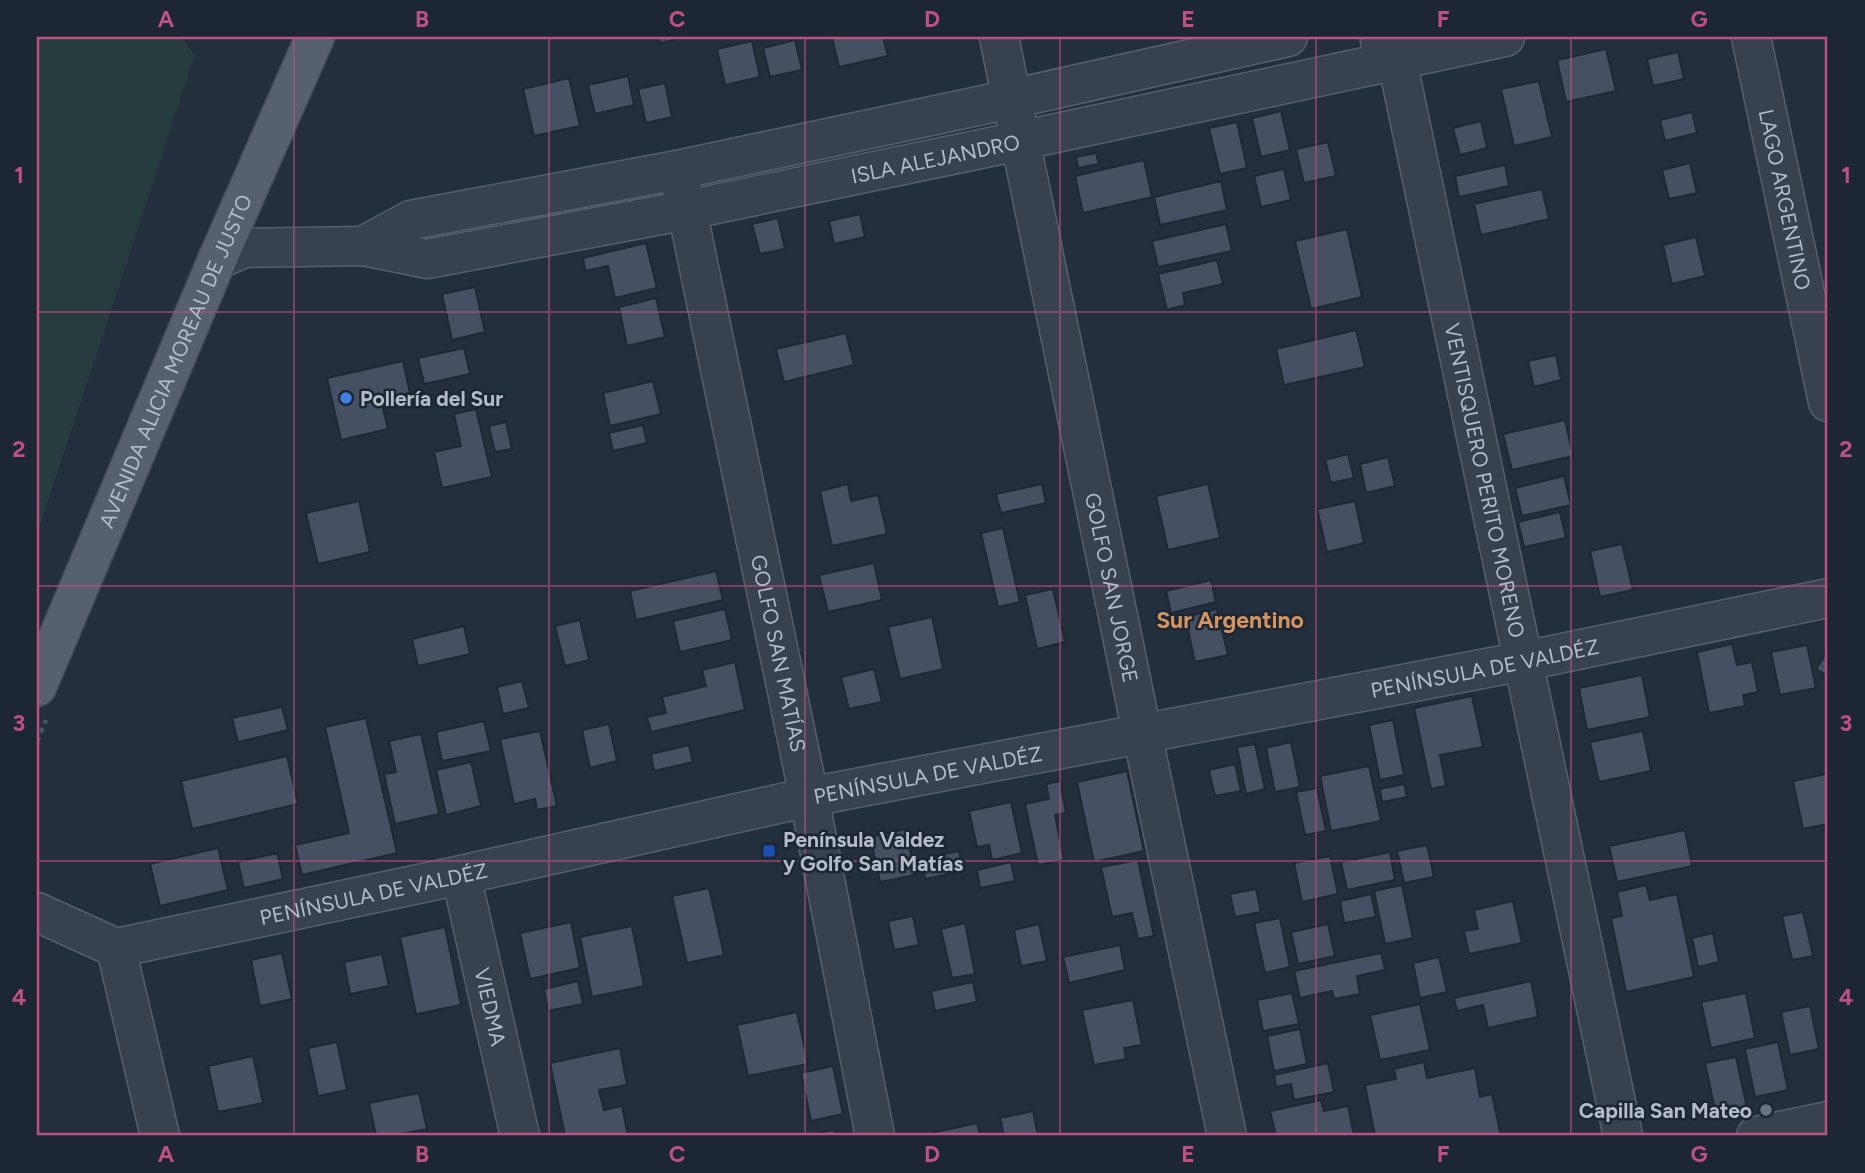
<svg xmlns="http://www.w3.org/2000/svg" width="1865" height="1173" viewBox="0 0 1865 1173" font-family="Figtree,sans-serif">
	<rect width="100%" height="100%" fill="#242f3e"/>
	<polygon fill="#263c3f" points="37,37 181,37 195,55 37,534"/>
	<g fill="#455162" stroke="#1f2835" stroke-width="2">
		<polygon points="659,37 686,37 660,43"/>
		<polygon points="832,37 883,37 888,56 839,67"/>
		<polygon points="795,40 802,70 770,77 763,48"/>
		<polygon points="752,41 760,77 725,85 717,49"/>
		<polygon points="1606,49 1616,91 1566,102 1557,60"/>
		<polygon points="1678,52 1684,79 1653,86 1647,59"/>
		<polygon points="628,76 634,105 595,114 588,85"/>
		<polygon points="569,78 580,126 534,136 523,89"/>
		<polygon points="1539,81 1552,137 1514,146 1501,89"/>
		<polygon points="665,83 672,117 646,123 638,89"/>
		<polygon points="1281,111 1290,150 1261,157 1252,118"/>
		<polygon points="1692,112 1697,133 1665,141 1660,120"/>
		<polygon points="1481,121 1487,148 1460,155 1453,128"/>
		<polygon points="1237,122 1247,168 1220,174 1209,128"/>
		<polygon points="1328,142 1336,176 1304,183 1296,149"/>
		<polygon points="1096,153 1099,164 1078,168 1076,157"/>
		<polygon points="1144,160 1152,197 1083,213 1075,176"/>
		<polygon points="1690,163 1697,193 1669,199 1662,170"/>
		<polygon points="1505,165 1509,186 1459,197 1455,176"/>
		<polygon points="1284,169 1291,200 1261,207 1254,176"/>
		<polygon points="1221,181 1227,210 1160,225 1154,197"/>
		<polygon points="1542,189 1549,219 1481,235 1474,204"/>
		<polygon points="860,214 865,237 834,244 829,221"/>
		<polygon points="778,218 785,249 760,254 752,224"/>
		<polygon points="1226,224 1232,251 1158,267 1152,241"/>
		<polygon points="1347,229 1362,297 1311,309 1295,241"/>
		<polygon points="1696,237 1705,276 1672,284 1663,245"/>
		<polygon points="646,243 657,288 615,298 608,266 585,271 583,258"/>
		<polygon points="1217,260 1223,284 1183,293 1185,305 1167,310 1158,274"/>
		<polygon points="475,287 485,332 452,340 442,294"/>
		<polygon points="656,298 665,337 627,346 619,307"/>
		<polygon points="1356,330 1365,367 1284,385 1276,349"/>
		<polygon points="846,333 854,365 784,382 776,349"/>
		<polygon points="464,348 470,374 424,384 418,358"/>
		<polygon points="1556,355 1561,380 1534,387 1528,361"/>
		<polygon points="403,361 410,393 381,400 388,429 341,440 327,378"/>
		<polygon points="653,381 661,414 610,426 603,393"/>
		<polygon points="476,409 492,477 442,488 434,452 461,446 454,414"/>
		<polygon points="1565,420 1573,456 1512,470 1503,434"/>
		<polygon points="506,422 512,449 495,452 489,426"/>
		<polygon points="643,425 647,443 613,451 609,433"/>
		<polygon points="1348,454 1354,478 1331,483 1325,460"/>
		<polygon points="1388,457 1395,486 1366,493 1360,464"/>
		<polygon points="1564,476 1571,505 1522,516 1515,488"/>
		<polygon points="848,484 851,501 878,495 887,534 832,546 820,491"/>
		<polygon points="1042,484 1046,503 1001,513 996,494"/>
		<polygon points="1208,484 1220,538 1168,550 1156,496"/>
		<polygon points="359,501 370,552 318,564 306,513"/>
		<polygon points="1355,501 1364,543 1327,552 1317,509"/>
		<polygon points="1560,512 1566,538 1524,547 1518,522"/>
		<polygon points="1003,528 1020,602 998,607 981,533"/>
		<polygon points="1622,544 1633,590 1600,597 1590,551"/>
		<polygon points="874,563 882,600 828,612 819,575"/>
		<polygon points="716,571 723,600 636,620 630,591"/>
		<polygon points="1211,580 1216,602 1171,613 1166,591"/>
		<polygon points="1053,589 1065,642 1037,649 1025,595"/>
		<polygon points="725,609 732,640 680,652 673,621"/>
		<polygon points="1217,609 1228,655 1195,662 1185,617"/>
		<polygon points="932,617 943,669 900,679 888,627"/>
		<polygon points="580,620 589,660 565,666 555,626"/>
		<polygon points="464,626 470,654 418,666 412,639"/>
		<polygon points="1732,644 1737,665 1752,662 1758,692 1743,695 1745,706 1709,713 1697,652"/>
		<polygon points="1807,645 1816,688 1780,695 1771,652"/>
		<polygon points="1828,651 1828,676 1816,669"/>
		<polygon points="735,662 745,710 651,732 647,717 666,713 662,697 706,686 702,670"/>
		<polygon points="874,669 882,702 849,709 841,677"/>
		<polygon points="1642,675 1650,717 1587,730 1579,688"/>
		<polygon points="522,681 529,708 503,714 497,687"/>
		<polygon points="1472,696 1483,747 1440,755 1446,786 1431,789 1414,708"/>
		<polygon points="282,707 288,730 238,742 232,718"/>
		<polygon points="366,718 397,853 302,875 295,845 349,833 325,727"/>
		<polygon points="1393,720 1404,775 1380,780 1369,725"/>
		<polygon points="484,721 491,751 442,761 436,732"/>
		<polygon points="609,724 617,761 590,768 582,730"/>
		<polygon points="540,731 557,806 537,810 535,799 514,804 500,739"/>
		<polygon points="1643,731 1651,771 1599,782 1590,742"/>
		<polygon points="421,734 439,814 395,824 384,774 396,772 389,741"/>
		<polygon points="1291,742 1300,787 1275,792 1266,748"/>
		<polygon points="1255,744 1265,789 1246,794 1237,747"/>
		<polygon points="689,745 693,762 654,771 651,754"/>
		<polygon points="287,756 298,804 192,829 181,781"/>
		<polygon points="471,762 481,806 446,815 436,770"/>
		<polygon points="1235,764 1241,791 1215,796 1209,770"/>
		<polygon points="1369,766 1381,821 1331,831 1320,776"/>
		<polygon points="1127,771 1144,851 1094,862 1077,782"/>
		<polygon points="1826,774 1828,785 1828,824 1803,829 1793,781"/>
		<polygon points="1060,781 1066,813 1055,815 1064,860 1038,865 1025,804 1049,799 1046,784"/>
		<polygon points="1404,784 1407,797 1382,802 1380,789"/>
		<polygon points="1317,788 1326,831 1305,835 1296,792"/>
		<polygon points="1011,802 1022,853 992,860 989,845 977,847 969,811"/>
		<polygon points="906,829 915,875 880,882 870,837"/>
		<polygon points="1685,830 1692,866 1617,882 1609,846"/>
		<polygon points="1427,845 1434,877 1404,883 1397,851"/>
		<polygon points="218,848 228,890 160,906 150,864"/>
		<polygon points="959,851 964,871 925,879 921,859"/>
		<polygon points="1390,852 1395,880 1347,890 1341,862"/>
		<polygon points="277,853 283,879 244,888 238,862"/>
		<polygon points="1330,856 1338,894 1302,902 1294,863"/>
		<polygon points="1138,860 1154,936 1138,939 1132,913 1112,917 1101,867"/>
		<polygon points="1011,862 1015,881 980,888 977,870"/>
		<polygon points="1402,885 1413,938 1385,944 1374,891"/>
		<polygon points="1646,885 1650,900 1677,894 1694,977 1626,992 1611,918 1622,916 1617,892"/>
		<polygon points="709,888 724,955 687,963 672,896"/>
		<polygon points="1256,889 1261,912 1235,917 1230,894"/>
		<polygon points="1371,894 1376,917 1344,923 1340,901"/>
		<polygon points="1513,901 1522,943 1469,954 1464,931 1478,929 1474,910"/>
		<polygon points="1803,912 1813,956 1792,960 1782,916"/>
		<polygon points="913,916 919,945 894,950 888,921"/>
		<polygon points="1280,918 1290,967 1265,973 1254,923"/>
		<polygon points="571,922 580,968 530,979 520,933"/>
		<polygon points="965,923 975,974 952,978 941,929"/>
		<polygon points="1039,924 1047,961 1021,966 1014,930"/>
		<polygon points="1328,924 1335,956 1298,964 1291,932"/>
		<polygon points="632,926 644,986 592,997 580,937"/>
		<polygon points="445,927 461,1005 416,1014 400,937"/>
		<polygon points="1713,933 1719,962 1698,967 1692,938"/>
		<polygon points="1120,945 1125,970 1069,983 1063,957"/>
		<polygon points="282,953 292,999 260,1006 251,960"/>
		<polygon points="1381,953 1385,970 1357,976 1360,994 1334,999 1332,991 1300,998 1294,971"/>
		<polygon points="382,954 389,986 350,994 344,962"/>
		<polygon points="1439,957 1447,992 1420,998 1413,963"/>
		<polygon points="578,981 583,1004 548,1011 544,989"/>
		<polygon points="1531,981 1538,1017 1488,1028 1483,1005 1457,1011 1454,998"/>
		<polygon points="973,982 977,1002 935,1011 931,991"/>
		<polygon points="1292,993 1299,1024 1263,1031 1257,1000"/>
		<polygon points="1746,993 1755,1038 1711,1048 1701,1002"/>
		<polygon points="1133,1000 1142,1045 1124,1048 1126,1059 1094,1065 1082,1010"/>
		<polygon points="1420,1004 1430,1050 1380,1060 1370,1015"/>
		<polygon points="1810,1006 1819,1049 1790,1055 1781,1012"/>
		<polygon points="797,1012 808,1064 748,1076 737,1025"/>
		<polygon points="1300,1029 1307,1064 1274,1071 1267,1036"/>
		<polygon points="337,1042 347,1090 318,1096 308,1048"/>
		<polygon points="1778,1042 1788,1090 1755,1097 1745,1049"/>
		<polygon points="620,1048 627,1085 599,1090 604,1110 622,1106 628,1136 565,1136 550,1063"/>
		<polygon points="253,1056 263,1103 218,1112 208,1066"/>
		<polygon points="1736,1057 1747,1108 1716,1115 1705,1063"/>
		<polygon points="1424,1062 1427,1078 1475,1068 1480,1097 1492,1094 1501,1136 1375,1136 1365,1085 1396,1079 1394,1069"/>
		<polygon points="1328,1063 1334,1092 1294,1100 1291,1084 1276,1087 1274,1075"/>
		<polygon points="833,1066 843,1114 811,1121 801,1073"/>
		<polygon points="419,1093 427,1129 391,1136 376,1136 369,1103"/>
		<polygon points="1321,1100 1324,1111 1348,1106 1354,1136 1276,1136 1270,1111"/>
		<polygon points="1033,1111 1038,1136 1004,1136 1000,1118"/>
		<polygon points="977,1123 980,1136 937,1136 936,1132"/>
		<polygon points="834,1130 836,1136 802,1136"/>
	</g>
	<g fill="none" stroke-linecap="round" stroke-linejoin="round">
		<g stroke="#565f6c" stroke-width="41">
			<g id="minor">
				<path id="s1" d="M999 37 1142 733 1227 1136"/>
				<path id="s2" d="M1751 37 1828 402"/>
				<path id="s3" d="M1380 41 1397 60 1623 1136"/>
				<path id="s4" d="M677 170 687 210 809 797 875 1136"/>
				<polyline points="363,246 411,220 677,170 1011,99 1288,37"/>
				<path id="s5" d="M217 260 244 248 363 246 427 259 687 210 1019 141 1505 37"/>
				<path id="s6" d="M461 875 520 1136"/>
				<path id="s7" d="M37 912 116 948 461 875 809 797 1524 661 1828 598"/>
				<polyline points="116,948 160,1136"/>
				<polyline points="1756,1136 1828,1121"/>
			</g>
		</g>
		<g stroke="#414a57" stroke-width="41">
			<g id="major">
				<path id="s8" d="M37 687 217 260 315 37"/>
			</g>
		</g>
		<polyline stroke="#44595c" stroke-width="4.5" stroke-dasharray="5 5" stroke-linecap="butt" points="37,742 46,720"/>
		<use href="#minor" stroke="#38414e" stroke-width="38"/>
		<use href="#major" stroke="#56606e" stroke-width="38"/>
	</g>
	<path fill="none" stroke="#bd5182" stroke-width="2" stroke-opacity="0.55" d="M294 37V1136M549 37V1136M805 37V1136M1060 37V1136M1316 37V1136M1571 37V1136M37 312H1828M37 586H1828M37 861H1828"/>
	<circle fill="#3f7fe0" stroke="#1d2633" stroke-width="2.5" cx="346" cy="398" r="7"/>
	<rect fill="#1a4fb4" stroke="#1d2633" stroke-width="2.5" x="762" y="844" width="14" height="14" rx="3.5"/>
	<circle fill="#6b7280" stroke="#1d2633" stroke-width="2.5" cx="1766" cy="1110" r="7"/>
	<g text-anchor="middle" dominant-baseline="central" stroke-width="5" stroke-linejoin="round" paint-order="stroke">
		<g font-size="21" fill="#b4bcc9" stroke="#1d2633">
			<text stroke="none"><textPath href="#s5" startOffset="732">ISLA ALEJANDRO</textPath></text>
			<text stroke="none"><textPath href="#s2" startOffset="166">LAGO ARGENTINO</textPath></text>
			<text stroke="none"><textPath href="#s8" startOffset="354">AVENIDA ALICIA MOREAU DE JUSTO</textPath></text>
			<text stroke="none"><textPath href="#s3" startOffset="455">VENTISQUERO PERITO MORENO</textPath></text>
			<text stroke="none"><textPath href="#s1" startOffset="562">GOLFO SAN JORGE</textPath></text>
			<text stroke="none"><textPath href="#s4" startOffset="494">GOLFO SAN MATÍAS</textPath></text>
			<text stroke="none"><textPath href="#s7" startOffset="1484">PENÍNSULA DE VALDÉZ</textPath></text>
			<text stroke="none"><textPath href="#s7" startOffset="917">PENÍNSULA DE VALDÉZ</textPath></text>
			<text stroke="none"><textPath href="#s7" startOffset="350">PENÍNSULA DE VALDÉZ</textPath></text>
			<text stroke="none"><textPath href="#s6" startOffset="135">VIEDMA</textPath></text>
		</g>
		<g font-size="21" font-weight="bold" fill="#b4bcc9" stroke="#1d2633" text-anchor="start">
			<text x="360" y="398">Pollería del Sur</text>
			<text x="783" y="839">Península Valdez<tspan x="783" dy="24">y Golfo San Matías</tspan></text>
			<text x="1752" y="1110" text-anchor="end">Capilla San Mateo</text>
		</g>
		<g font-size="23" font-weight="bold" fill="#d59563" stroke="#1d2633">
			<text x="1230" y="620">Sur Argentino</text>
		</g>
	</g>
	<rect width="1865" height="1173" fill="none" stroke="#1d2633" stroke-width="77"/>
	<rect x="38" y="38" width="1788" height="1096" fill="none" stroke="#bd5182" stroke-width="2.5"/>
	<g font-size="23" text-anchor="middle" font-weight="bold" fill="#bd5182">
		<text x="166" y="27">A</text>
		<text x="422" y="27">B</text>
		<text x="677" y="27">C</text>
		<text x="932" y="27">D</text>
		<text x="1188" y="27">E</text>
		<text x="1443" y="27">F</text>
		<text x="1699" y="27">G</text>
		<text x="19" y="183">1</text>
		<text x="1846" y="183">1</text>
		<text x="19" y="457">2</text>
		<text x="1846" y="457">2</text>
		<text x="19" y="731">3</text>
		<text x="1846" y="731">3</text>
		<text x="19" y="1005">4</text>
		<text x="1846" y="1005">4</text>
		<text x="166" y="1162">A</text>
		<text x="422" y="1162">B</text>
		<text x="677" y="1162">C</text>
		<text x="932" y="1162">D</text>
		<text x="1188" y="1162">E</text>
		<text x="1443" y="1162">F</text>
		<text x="1699" y="1162">G</text>
	</g>
</svg>
